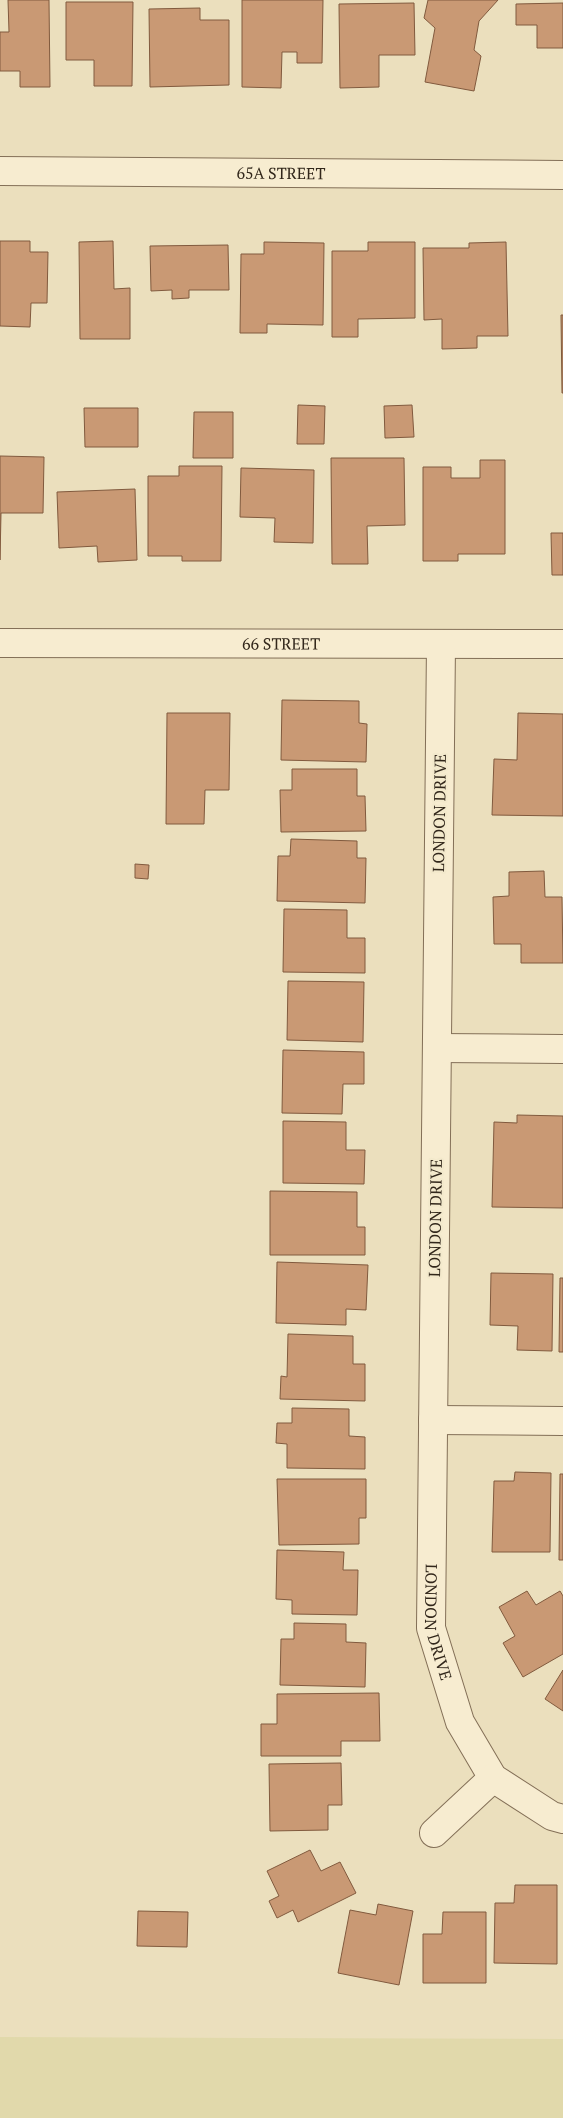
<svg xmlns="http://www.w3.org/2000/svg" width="563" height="2118" viewBox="0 0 563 2118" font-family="'PT Serif',serif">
	<rect width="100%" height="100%" fill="#ebdfbd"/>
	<polygon fill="#e1d9ab" points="0,2037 563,2039 563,2118 0,2118"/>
	<g fill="#c99974" stroke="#815a3e">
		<polygon points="8,0 49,0 50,87 20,87 20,71 0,71 0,32 9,32"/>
		<polygon points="242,0 323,0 322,63 297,63 297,52 282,52 281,88 242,87"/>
		<polygon points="428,0 498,0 479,21 474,50 481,56 474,91 425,82 435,28 424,18"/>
		<polygon points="66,2 133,2 132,86 94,86 94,60 66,60"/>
		<polygon points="414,3 415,55 379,55 379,87 340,88 339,4"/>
		<polygon points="563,3 563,48 537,48 537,25 516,25 516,4"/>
		<polygon points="200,8 200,20 229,20 229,85 150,87 149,9"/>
		<polygon points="0,241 30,241 30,252 48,252 47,303 31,303 30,327 0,326"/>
		<polygon points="113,241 114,289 130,288 130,339 80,339 79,242"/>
		<polygon points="264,242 324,243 323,325 267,324 267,333 240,333 241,254 264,254"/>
		<polygon points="368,242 415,242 415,318 358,319 358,337 332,337 332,251 368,251"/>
		<polygon points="506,242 508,336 477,336 477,348 442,349 442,319 424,320 423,248 469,248 469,243"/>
		<polygon points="228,245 229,290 189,290 189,298 172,299 172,290 151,291 150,246"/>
		<polygon points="561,315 563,315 563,393 562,393"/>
		<polygon points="298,405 325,406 324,444 297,444"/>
		<polygon points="412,405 414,437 385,438 384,406"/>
		<polygon points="84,408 138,408 138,447 85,447"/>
		<polygon points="194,412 233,412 233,458 193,458"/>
		<polygon points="0,456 44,457 43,513 1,513 0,560"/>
		<polygon points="331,458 404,458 405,525 367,526 368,564 332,564"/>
		<polygon points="480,460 505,460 505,554 458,554 458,561 423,561 423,467 451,467 451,478 480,478"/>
		<polygon points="179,466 222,466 221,561 182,561 182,556 148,556 148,476 179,476"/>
		<polygon points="241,468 314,470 313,543 274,542 275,518 240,517"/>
		<polygon points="135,489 137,560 98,562 97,546 59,548 57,492"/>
		<polygon points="551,533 563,533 563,575 552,575"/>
		<polygon points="282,700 359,701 359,723 367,724 366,762 281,760"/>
		<polygon points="167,713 230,713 229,790 205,790 204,824 166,824"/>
		<polygon points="518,713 563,714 563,816 492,815 494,759 517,760"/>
		<polygon points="292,769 357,769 357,796 365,796 366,831 281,832 280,790 292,790"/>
		<polygon points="291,839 357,841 357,858 366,858 365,903 277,901 278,856 290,856"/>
		<polygon points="135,864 149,865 148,879 135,878"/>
		<polygon points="544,871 545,897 562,897 563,963 521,963 521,944 494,944 493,897 509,896 509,872"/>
		<polygon points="284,909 347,910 347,938 365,938 365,973 283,972"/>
		<polygon points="288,981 364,982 363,1042 287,1040"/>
		<polygon points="283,1050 364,1052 364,1084 343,1084 342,1114 282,1113"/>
		<polygon points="517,1115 563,1116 563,1208 492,1207 494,1122 517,1123"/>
		<polygon points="283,1121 346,1122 346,1150 365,1150 364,1184 283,1183"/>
		<polygon points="270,1191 357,1192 357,1227 365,1227 365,1255 270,1255"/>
		<polygon points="277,1262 368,1265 366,1310 346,1309 346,1325 276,1323"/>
		<polygon points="491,1273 553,1274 552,1351 517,1350 518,1326 490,1325"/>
		<polygon points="560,1278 563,1278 563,1352 559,1352"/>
		<polygon points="288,1334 353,1336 353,1364 365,1364 365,1401 280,1399 281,1376 287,1377"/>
		<polygon points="292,1408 349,1409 349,1436 365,1437 365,1469 287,1468 287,1444 276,1443 277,1423 292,1423"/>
		<polygon points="515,1472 551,1473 550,1552 492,1552 494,1481 514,1481"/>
		<polygon points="560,1474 563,1474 563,1560 559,1560"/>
		<polygon points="277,1479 366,1479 366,1518 359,1518 359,1544 279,1545"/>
		<polygon points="277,1550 344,1552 343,1570 358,1570 357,1615 292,1614 292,1600 276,1599"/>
		<polygon points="527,1591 536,1605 560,1591 563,1596 563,1654 523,1677 503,1643 515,1636 499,1607"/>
		<polygon points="294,1623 346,1624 346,1642 366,1643 365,1687 280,1685 281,1639 294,1639"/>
		<polygon points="563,1670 563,1711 545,1699"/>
		<polygon points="379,1693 380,1741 341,1741 341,1756 261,1756 261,1724 277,1724 277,1694"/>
		<polygon points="341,1763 342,1805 328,1805 328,1830 270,1831 269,1764"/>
		<polygon points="310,1850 321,1871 340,1862 356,1893 298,1922 293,1910 277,1918 269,1901 279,1896 267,1871"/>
		<polygon points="515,1885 557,1885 557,1964 494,1963 495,1903 514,1903"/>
		<polygon points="378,1904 413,1911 399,1985 338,1973 350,1910 376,1915"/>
		<polygon points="138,1911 188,1912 187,1947 137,1946"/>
		<polygon points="443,1912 486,1912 486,1983 423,1983 423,1934 442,1934"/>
	</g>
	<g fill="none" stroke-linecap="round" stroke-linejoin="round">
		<g stroke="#836f57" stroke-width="30">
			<g id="minor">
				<path id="s1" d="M0 171 563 175"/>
				<path id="s2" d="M0 643 563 644"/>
				<path id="s3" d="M441 644 431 1628 460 1722 493 1778 552 1816 563 1819"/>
				<polyline points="437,1048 563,1049"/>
				<polyline points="433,1420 563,1421"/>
				<polyline points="434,1833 493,1778"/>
			</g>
		</g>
		<use href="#minor" stroke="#f7ecd0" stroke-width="28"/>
	</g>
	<g text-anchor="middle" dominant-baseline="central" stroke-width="4.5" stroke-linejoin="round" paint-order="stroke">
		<g font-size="16" fill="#32271b" stroke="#f3e9cc">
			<text stroke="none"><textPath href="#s1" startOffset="281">65A STREET</textPath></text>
			<text stroke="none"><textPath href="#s2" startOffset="281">66 STREET</textPath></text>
			<text transform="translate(439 813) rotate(-89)">LONDON DRIVE</text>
			<text transform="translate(435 1218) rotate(-89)">LONDON DRIVE</text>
			<text stroke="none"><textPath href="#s3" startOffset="979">LONDON DRIVE</textPath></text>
		</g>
	</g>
</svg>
